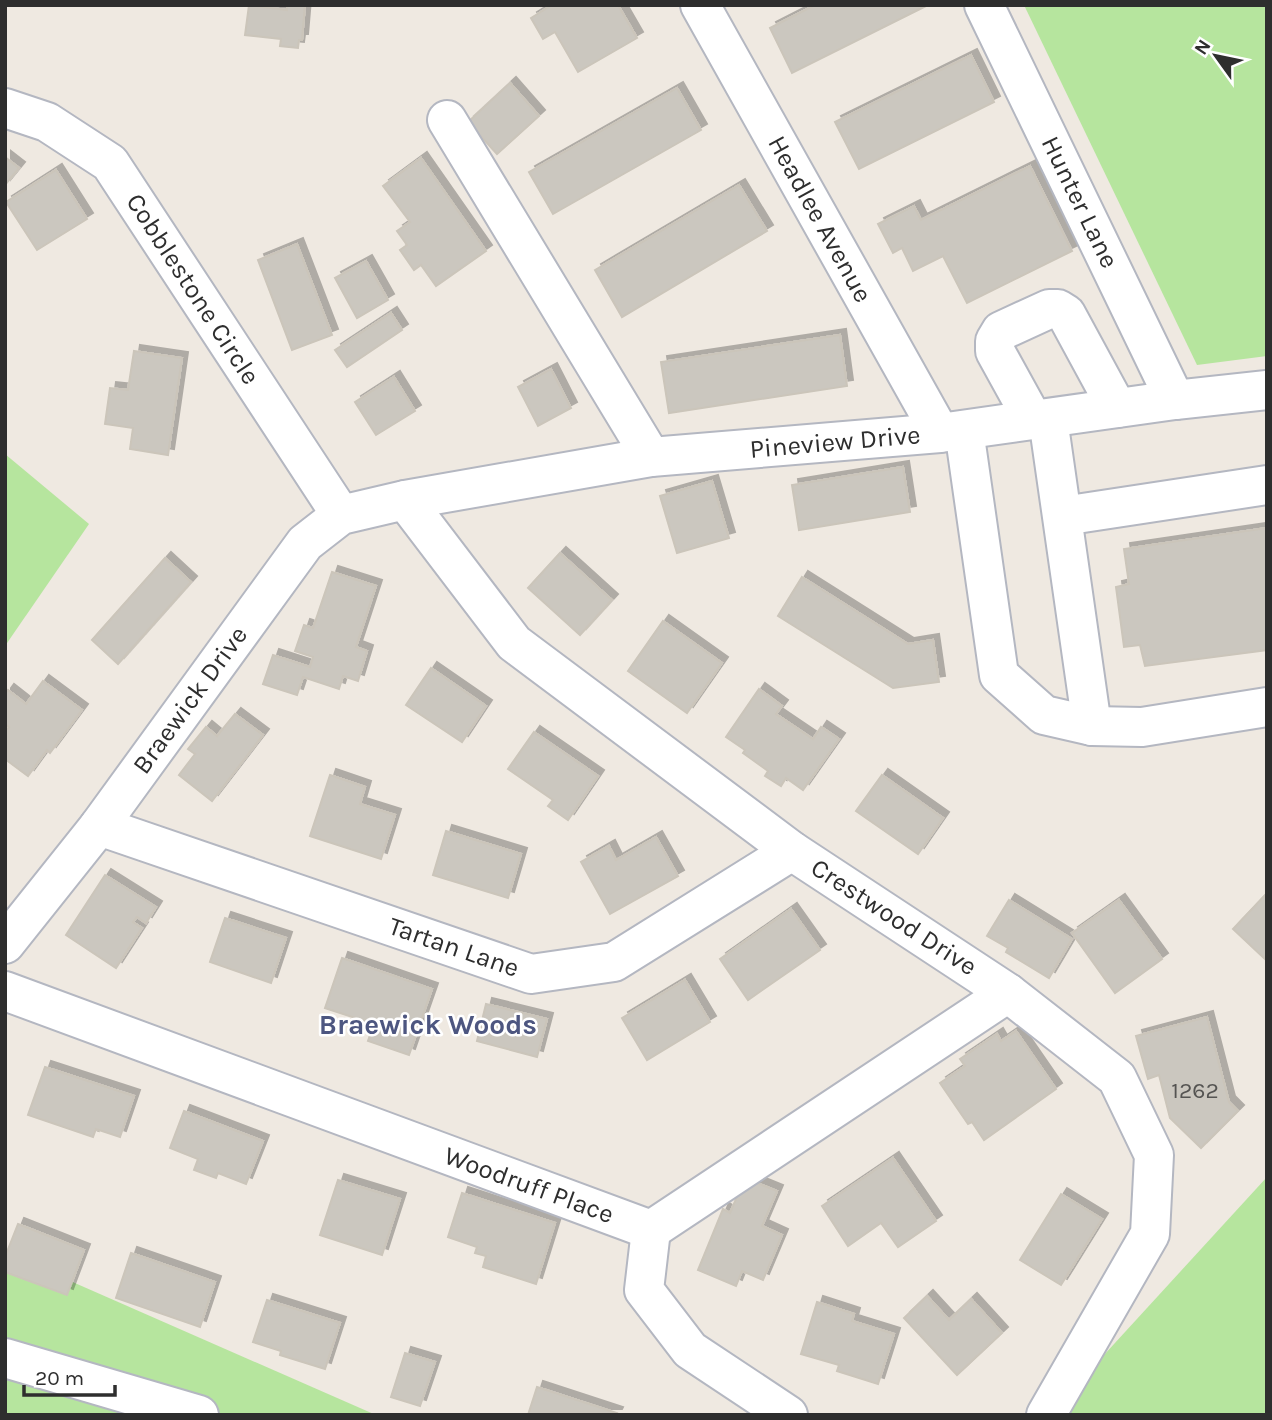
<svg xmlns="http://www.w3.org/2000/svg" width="1272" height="1420" viewBox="0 0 1272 1420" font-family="Karla,sans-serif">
	<defs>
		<filter id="shadow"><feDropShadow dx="6" dy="-6" stdDeviation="0" flood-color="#0004"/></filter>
	</defs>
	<rect width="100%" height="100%" fill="#efe9e1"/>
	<g fill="#b6e59e">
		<polygon points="1024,5 1267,5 1267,356 1197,365"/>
		<polygon points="5,454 89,524 5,646"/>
		<polygon points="1267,1177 1267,1415 1049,1415"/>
		<polygon points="11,1255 376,1415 5,1415 5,1256"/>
	</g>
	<g fill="#cbc7bf" stroke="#cbc5ba" stroke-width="2" filter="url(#shadow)">
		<polygon points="249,5 287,10 287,5 305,5 302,40 299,40 298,48 280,46 281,39 245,35"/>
		<polygon points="552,5 618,5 637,38 578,72 555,32 543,39 531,18"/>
		<polygon points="815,5 928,5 792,73 770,28"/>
		<polygon points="971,55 994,102 859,169 835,122"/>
		<polygon points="510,83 539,116 497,154 468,122"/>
		<polygon points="677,88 701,130 553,214 529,172"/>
		<polygon points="5,157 19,168 5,185"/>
		<polygon points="421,158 486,251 436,286 421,265 414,270 400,250 407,245 397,231 410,222 383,186"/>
		<polygon points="1030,166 1072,251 967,303 943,256 913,271 902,248 893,253 878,224 914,206 921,220"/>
		<polygon points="56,170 87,219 37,250 6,202"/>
		<polygon points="739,185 767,231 622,317 595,270"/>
		<polygon points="297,244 332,335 292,350 258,260"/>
		<polygon points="366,261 388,300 357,318 335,278"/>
		<polygon points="391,313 402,330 347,367 335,350"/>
		<polygon points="840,335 847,386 669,413 661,362"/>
		<polygon points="134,351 182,358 168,455 130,449 133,428 105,424 110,388 128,390"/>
		<polygon points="551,369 571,408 538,426 518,387"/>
		<polygon points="394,377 415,411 376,435 355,402"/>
		<polygon points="903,467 910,512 799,530 792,485"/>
		<polygon points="712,481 729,538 677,553 660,496"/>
		<polygon points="1267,528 1267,650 1145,666 1140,645 1124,647 1116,587 1129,584 1124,549"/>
		<polygon points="560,553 612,600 580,635 528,588"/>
		<polygon points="165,558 191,582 118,664 92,640"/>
		<polygon points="332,572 376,586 356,647 367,651 358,681 343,676 339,689 303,677 297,695 263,684 273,655 310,667 313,657 295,651 304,625 313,628"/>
		<polygon points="802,577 908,644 933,640 939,682 893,688 778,616"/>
		<polygon points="663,621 722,663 687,713 628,671"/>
		<polygon points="431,668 486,706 462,742 406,705"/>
		<polygon points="43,681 82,710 50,753 47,750 28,776 5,759 5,731 9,727 5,724 5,694 8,690 26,704"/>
		<polygon points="759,689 782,706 776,714 813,739 821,727 839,739 803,790 786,778 781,786 765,776 768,771 743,753 745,750 726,737"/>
		<polygon points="235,714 263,735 212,801 179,775 195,754 188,749 206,727 217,736"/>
		<polygon points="534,732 598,776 568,820 548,806 553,800 508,769"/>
		<polygon points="330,775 365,787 360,804 395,815 381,859 310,836"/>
		<polygon points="882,775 943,818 918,854 856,811"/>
		<polygon points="446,831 521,854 508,898 433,875"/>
		<polygon points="656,837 678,876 610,914 581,862 609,846 616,860"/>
		<polygon points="105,875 156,907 146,923 137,917 133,922 142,928 116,968 66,935"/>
		<polygon points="1267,893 1267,961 1233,929"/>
		<polygon points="1009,900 1072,939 1049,978 1006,952 1008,948 987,936"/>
		<polygon points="1119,900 1162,959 1115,993 1072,933"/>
		<polygon points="791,909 820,950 748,1000 720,959"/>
		<polygon points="225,918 286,938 271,983 210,962"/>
		<polygon points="342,958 432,989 409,1055 368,1041 374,1024 325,1008"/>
		<polygon points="685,980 710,1022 647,1060 622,1018"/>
		<polygon points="486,1004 547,1019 537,1057 477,1041"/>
		<polygon points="1207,1017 1229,1102 1238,1111 1201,1148 1170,1118 1159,1075 1148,1079 1136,1036"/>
		<polygon points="1016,1031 1056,1089 984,1140 972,1122 968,1124 940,1083 965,1066 960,1059 997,1034 1001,1041"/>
		<polygon points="45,1067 134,1096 120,1137 96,1129 93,1137 28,1115"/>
		<polygon points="184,1111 263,1141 246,1184 218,1173 216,1178 194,1170 198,1159 170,1148"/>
		<polygon points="893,1158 936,1221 898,1247 881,1223 848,1246 822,1206"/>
		<polygon points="745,1178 777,1191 762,1226 782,1235 763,1280 742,1271 736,1286 698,1270 723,1209 730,1213"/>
		<polygon points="338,1180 400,1199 382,1255 320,1235"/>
		<polygon points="462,1193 555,1223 536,1284 483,1267 486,1256 475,1253 477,1247 448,1237"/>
		<polygon points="1061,1194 1102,1219 1061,1285 1020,1260"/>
		<polygon points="18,1224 84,1250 67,1295 5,1272 5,1257"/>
		<polygon points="131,1253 215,1282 200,1327 116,1298"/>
		<polygon points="927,1296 949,1320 971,1299 1002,1333 957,1375 904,1318"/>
		<polygon points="267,1300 340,1323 325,1369 280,1355 281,1351 253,1342"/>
		<polygon points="817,1302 854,1314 852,1321 894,1334 878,1384 837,1371 839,1365 801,1354"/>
		<polygon points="405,1353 435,1362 420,1406 391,1397"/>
		<polygon points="537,1387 617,1413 616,1415 528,1415"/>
	</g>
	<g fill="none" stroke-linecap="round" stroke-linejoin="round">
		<g stroke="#b4b7c1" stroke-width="42">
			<g id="minor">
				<polyline points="700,5 940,433"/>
				<polyline points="984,5 1175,400"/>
				<polyline points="5,108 47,122 110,163 341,515"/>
				<polyline points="447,120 651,457"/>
				<polyline points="1048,419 1092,726"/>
				<polyline points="1033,420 995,351 995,341 1001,331 1049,309 1058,309 1066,314 1117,408"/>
				<polyline points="964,430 999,675 1044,715 1092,726 1142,727 1267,707"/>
				<polyline points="405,500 514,643 792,851 1008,993 1117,1078 1154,1155 1150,1234 1046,1415"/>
				<polyline points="1063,516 1267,485"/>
				<polyline points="99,826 531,974 614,962 792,851"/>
				<polyline points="5,944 99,826 305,543 341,515 405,500 651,457 940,433 1175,400 1267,390"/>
				<polyline points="5,991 651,1230 1008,993"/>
				<polyline points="651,1230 644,1290 690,1350 788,1415"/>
				<polyline points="5,1358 199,1415"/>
			</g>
		</g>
		<use href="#minor" stroke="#fff" stroke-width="38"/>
	</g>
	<g text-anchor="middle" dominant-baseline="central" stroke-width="5" stroke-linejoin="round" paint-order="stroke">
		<g font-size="23" fill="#555452">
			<text x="1195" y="1090">1262</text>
		</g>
		<g font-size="26" fill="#2e2e2e" stroke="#fff">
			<text transform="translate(1080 202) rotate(64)">Hunter Lane</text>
			<text transform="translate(820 219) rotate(61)">Headlee Avenue</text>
			<text transform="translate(193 289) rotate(57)">Cobblestone Circle</text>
			<text transform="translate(835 442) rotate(-5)">Pineview Drive</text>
			<text transform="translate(190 700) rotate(-54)">Braewick Drive</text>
			<text transform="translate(894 917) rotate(33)">Crestwood Drive</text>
			<text transform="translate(454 947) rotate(19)">Tartan Lane</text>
			<text transform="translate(529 1185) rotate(20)">Woodruff Place</text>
		</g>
		<g font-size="28" font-weight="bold" fill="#4d5680" stroke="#fff">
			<text x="428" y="1024">Braewick Woods</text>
		</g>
	</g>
	<rect width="1272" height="1420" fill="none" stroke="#2e2e2e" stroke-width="14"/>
	<g transform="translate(1216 56) rotate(303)" stroke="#ffffff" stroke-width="5" paint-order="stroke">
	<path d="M0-5L12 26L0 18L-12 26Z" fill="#2e2e2e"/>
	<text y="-10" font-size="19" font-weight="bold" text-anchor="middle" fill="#2e2e2e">N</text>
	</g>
	<path d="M24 1385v10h91v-10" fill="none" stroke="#2e2e2e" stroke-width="3.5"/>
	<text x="35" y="1385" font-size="21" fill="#2e2e2e" stroke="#ffffff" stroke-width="5" paint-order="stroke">20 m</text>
</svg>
